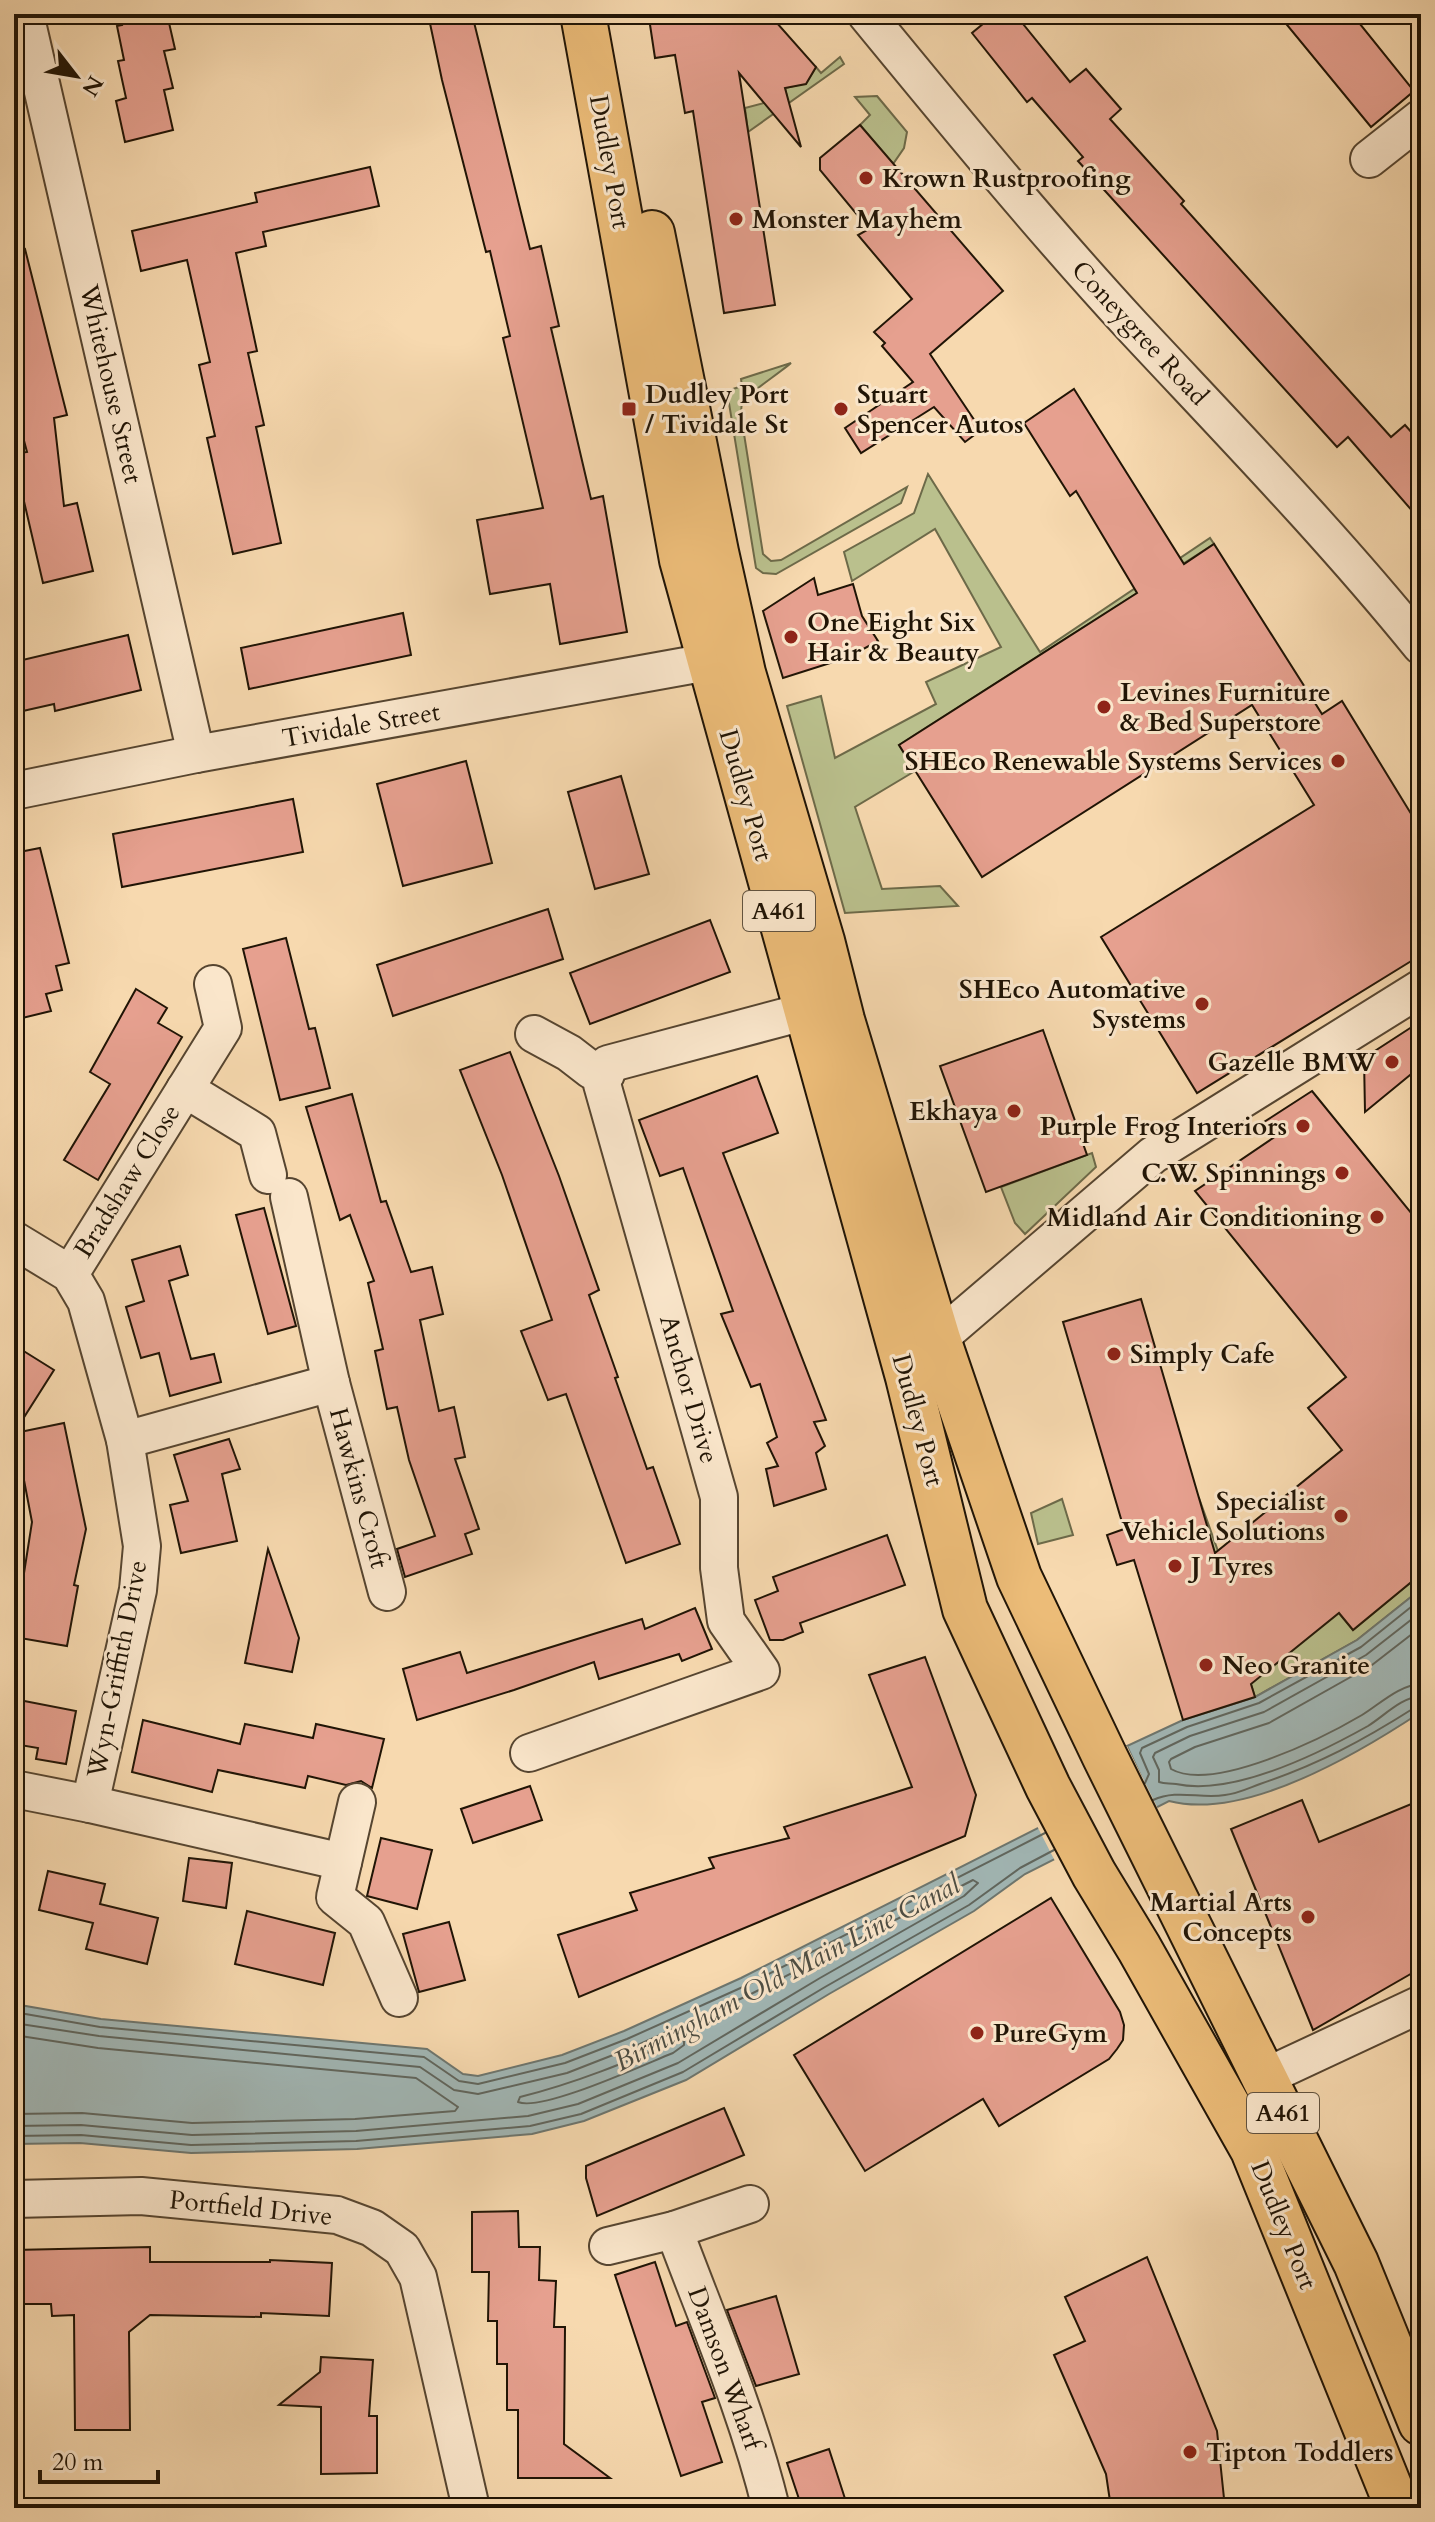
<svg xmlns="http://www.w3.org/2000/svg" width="1435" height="2522" viewBox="0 0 1435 2522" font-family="Cardo,serif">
	<rect width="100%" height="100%" fill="#f7d9af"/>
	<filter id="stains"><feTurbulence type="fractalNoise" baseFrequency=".0025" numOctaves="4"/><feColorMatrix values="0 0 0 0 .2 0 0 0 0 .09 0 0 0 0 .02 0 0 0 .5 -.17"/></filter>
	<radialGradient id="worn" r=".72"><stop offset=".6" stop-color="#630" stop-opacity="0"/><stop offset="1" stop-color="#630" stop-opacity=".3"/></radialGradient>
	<g fill="#bac08d" stroke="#6d6a49" stroke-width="2">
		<polygon points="840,57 844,64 748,132 745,108 787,97 785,88 806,83 816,67 821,73"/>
		<polygon points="877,96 907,132 904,148 893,164 860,125 870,115 855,97"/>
		<path d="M791 363C782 371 744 397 743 401 741 405 741 410 741 415L763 554 771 561 781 560 907 487 901 503 776 574 763 573 756 568 727 391 742 386 741 379Z"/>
		<polygon points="928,474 1040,652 1210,538 1214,544 899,745 915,771 855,807 882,889 940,886 958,906 845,913 787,706 821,696 835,758 936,704 926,682 1001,647 935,529 852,581 844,552 914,513"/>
		<polygon points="1092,1153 1096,1167 1025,1234 1015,1223 1001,1187"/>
		<polygon points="1199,1498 1218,1551 1339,1613 1353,1630 1421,1574 1421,1589 1357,1640 1255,1697 1193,1500"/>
		<polygon points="1062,1499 1073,1535 1038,1544 1031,1513"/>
	</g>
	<path fill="#a1b7b6" stroke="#6d766f" stroke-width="2" d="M1421 1589V1712C1359 1753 1246 1821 1169 1801L1025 1874 974 1911 829 1994 686 2080 584 2121 532 2134 357 2149 191 2153 80 2143 14 2144V2004L101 2019 427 2049 463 2074 478 2076 562 2055 624 2031 741 1978 1141 1776 1127 1746 1183 1720 1255 1697 1357 1640Z"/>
	<polygon fill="#f7d9af" points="1127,1746 1159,1811 1056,1863 1036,1824 1137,1774 1124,1748"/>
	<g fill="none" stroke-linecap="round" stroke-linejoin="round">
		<g stroke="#60665e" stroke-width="2">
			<path d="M1421 1612 1366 1655 1264 1712 1190 1736 1155 1753 1153 1757 1159 1770V1782C1165 1784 1169 1783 1176 1784 1233 1796 1318 1754 1368 1726 1384 1716 1402 1697 1421 1696"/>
			<path d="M1421 1627 1372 1665 1269 1723 1195 1747 1171 1759 1169 1762 1171 1769C1213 1793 1323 1738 1362 1715 1380 1704 1399 1685 1421 1684"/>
			<polyline points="1145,1783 1149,1774 1140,1753 1142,1748 1187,1727 1259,1703 1361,1647 1421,1599"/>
			<path d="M1153 1800C1177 1789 1200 1799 1225 1795 1237 1794 1249 1788 1260 1784 1319 1764 1362 1741 1414 1708L1421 1706"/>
			<polyline points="14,2012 100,2027 424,2057 459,2081 478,2084 565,2063 627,2039 745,1986 1045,1833"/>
			<polyline points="14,2023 99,2036 420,2067 454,2090 478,2094 567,2073 631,2048 749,1995 973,1880 978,1883 964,1896 820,1978 678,2063 578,2104 528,2116 356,2131 192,2135 81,2125 14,2126"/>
			<polyline points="14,2035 98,2048 416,2078 458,2107 455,2111 355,2119 192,2123 82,2113 14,2114"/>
			<path d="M680 2039 684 2041V2045L673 2053C645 2064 542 2112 518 2102L520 2097C576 2083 627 2062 680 2039Z"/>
			<polyline points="14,2136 81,2135 191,2145 356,2141 530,2126 581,2114 683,2072 825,1987 969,1905 1020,1868 1054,1850"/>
		</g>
	</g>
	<g fill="#e6a08f" stroke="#201405" stroke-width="2">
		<polygon points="119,14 167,14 175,49 164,51 173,88 164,90 173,130 125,142 116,101 126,98 118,61 124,60 117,26 122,25"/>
		<polygon points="428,14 472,14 530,249 541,246 559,326 551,328 591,499 603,496 627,632 560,644 550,584 490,594 477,520 543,508 503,338 510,336 490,251 486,252 442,80"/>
		<polygon points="683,14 769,14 816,67 806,84 785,88 801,147 739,73 775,305 724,313 693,111 685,113 675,55 655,58 649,18"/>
		<polygon points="995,14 1015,14 1070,82 1086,69 1121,109 1110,119 1184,201 1181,204 1391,437 1405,425 1421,443 1421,521 1348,437 1337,447 1078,161 1083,157 1032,98 1027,102 972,33"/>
		<polygon points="1278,14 1352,14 1414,91 1371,127"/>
		<polygon points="860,125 1003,291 930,354 981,430 965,442 934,407 861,453 845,428 913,382 882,346 885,343 874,332 912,299 858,235 869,229 820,170 820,158"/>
		<polygon points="370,167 379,206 263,232 266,246 236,253 257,351 248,353 264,425 256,427 281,543 233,554 207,438 215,436 199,365 210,362 187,260 141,271 132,231 257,202 255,193"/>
		<polygon points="25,249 67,415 54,418 64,506 77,503 93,571 43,583 23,497 14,498 14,454 27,452 14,403 14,251"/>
		<polygon points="1074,389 1184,564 1214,544 1322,714 1342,701 1421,830 1421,955 1197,1093 1101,937 1314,805 1252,705 982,877 899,745 1137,593 1076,491 1070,496 1024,423"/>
		<polygon points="814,578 818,595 853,584 862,616 878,641 849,657 783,678 763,611"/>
		<polygon points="403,613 411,655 249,689 241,648"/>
		<polygon points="128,635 141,690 55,711 54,704 14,713 14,662"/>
		<polygon points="466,761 492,863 403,886 377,784"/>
		<polygon points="621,776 649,874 595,889 568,792"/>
		<polygon points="293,799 303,852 122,887 113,834"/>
		<polygon points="40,848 69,963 56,966 62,990 46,994 51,1011 14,1020 14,853"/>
		<polygon points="548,909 563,959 393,1016 377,965"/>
		<polygon points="710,920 730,972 590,1024 570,973"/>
		<polygon points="286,938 309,1029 315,1028 330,1088 280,1100 243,949"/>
		<polygon points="136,989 167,1008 158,1023 182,1037 98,1180 64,1160 110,1084 90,1072"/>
		<polygon points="1421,1021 1421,1066 1365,1112 1364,1058"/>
		<polygon points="1043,1030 1087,1155 986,1192 940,1066"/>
		<polygon points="510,1052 559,1176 599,1290 589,1295 618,1377 615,1378 647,1469 653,1467 680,1544 626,1563 566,1394 548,1400 521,1331 552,1320 502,1175 460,1070"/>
		<polygon points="757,1076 778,1133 723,1153 826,1420 814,1422 825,1446 816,1453 826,1489 774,1506 766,1469 778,1466 767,1443 777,1437 760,1384 751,1387 721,1314 733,1311 683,1168 660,1176 639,1120"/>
		<polygon points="1312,1091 1421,1225 1421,1574 1353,1630 1339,1613 1251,1684 1255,1697 1183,1720 1134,1560 1117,1565 1107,1535 1124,1529 1063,1322 1141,1299 1215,1553 1342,1450 1308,1408 1346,1377 1195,1191 1276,1136 1264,1122"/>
		<polygon points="352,1094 381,1202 386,1201 411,1272 432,1267 443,1314 420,1320 439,1411 454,1407 465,1457 455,1459 479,1529 465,1534 472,1554 405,1577 397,1549 435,1536 409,1460 397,1407 387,1409 375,1351 383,1349 368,1283 374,1281 350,1215 340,1220 306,1107"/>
		<polygon points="264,1208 296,1326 268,1334 236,1215"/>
		<polygon points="180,1246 188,1275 169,1281 191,1359 214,1354 221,1382 170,1396 159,1353 141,1358 126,1307 144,1301 132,1260"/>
		<polygon points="14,1345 54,1370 14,1433"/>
		<polygon points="64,1423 86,1529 74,1585 78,1586 67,1646 14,1637 32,1522 15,1433"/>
		<polygon points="229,1439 240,1469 222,1474 237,1541 181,1553 170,1505 188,1501 174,1455"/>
		<polygon points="887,1535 905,1585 800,1623 803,1632 783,1640 770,1640 755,1600 778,1591 773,1577"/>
		<polygon points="268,1549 299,1638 292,1672 245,1663"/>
		<polygon points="695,1608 712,1649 682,1661 679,1654 599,1679 594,1662 514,1690 417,1720 403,1669 460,1652 467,1673 642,1619 645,1629"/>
		<polygon points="925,1657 976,1795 965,1836 579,1997 558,1935 637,1910 630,1893 714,1868 709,1858 789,1838 784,1827 912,1787 869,1675"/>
		<polygon points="14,1699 76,1711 66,1764 36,1759 38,1748 14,1744"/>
		<polygon points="143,1720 240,1744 245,1724 313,1738 316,1724 384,1739 372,1788 361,1781 346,1785 308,1776 305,1788 218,1770 212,1792 132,1772"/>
		<polygon points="530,1786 542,1820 473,1843 461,1809"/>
		<polygon points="1302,1800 1319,1842 1421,1800 1421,1968 1313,2030 1231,1829"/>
		<polygon points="381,1838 432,1850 417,1909 367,1896"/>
		<polygon points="189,1858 232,1863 226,1908 183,1901"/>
		<polygon points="48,1871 105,1884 100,1904 158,1918 147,1964 86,1949 93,1923 39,1910"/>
		<polygon points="1051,1898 1120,2012 1124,2025 1123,2040 1117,2049 1109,2059 999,2126 983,2099 865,2171 794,2055"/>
		<polygon points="247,1911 335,1933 323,1985 235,1964"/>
		<polygon points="449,1922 465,1980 419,1992 403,1934"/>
		<polygon points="724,2108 744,2155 597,2216 586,2178 586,2166"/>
		<polygon points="518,2211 519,2247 540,2247 539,2280 556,2281 554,2327 565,2327 564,2444 610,2478 518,2478 518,2410 507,2410 507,2364 497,2364 497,2321 488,2321 489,2272 472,2272 472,2212"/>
		<polygon points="150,2247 150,2262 270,2262 270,2260 332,2263 329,2316 261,2313 261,2317 150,2315 129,2332 130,2430 75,2430 74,2315 52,2316 51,2304 14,2304 14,2250"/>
		<polygon points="1147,2257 1217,2431 1225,2508 1111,2508 1106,2474 1054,2355 1085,2341 1065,2297"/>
		<polygon points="655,2262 676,2326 687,2322 715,2398 702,2402 722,2462 681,2476 615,2275"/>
		<polygon points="776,2296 799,2374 756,2386 727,2310"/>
		<polygon points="321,2357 373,2360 369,2416 377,2416 377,2473 321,2474 321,2407 279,2405 320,2372"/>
		<polygon points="829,2449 848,2508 802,2508 787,2463"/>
	</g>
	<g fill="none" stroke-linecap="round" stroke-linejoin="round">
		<g stroke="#564530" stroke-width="40">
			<g id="street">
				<polyline points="25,14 196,754"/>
				<path d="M866 14C953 120 1040 226 1133 327 1231 432 1331 535 1421 646"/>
				<polyline points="1369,159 1421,118"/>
				<polyline points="14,791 196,754 708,662"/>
				<polyline points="534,1034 569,1053 591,1070 606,1074"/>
				<polyline points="185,1089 257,1133 268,1175"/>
				<polyline points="289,1197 331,1383 387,1592"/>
				<polyline points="14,1240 70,1274 86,1301 125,1440 142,1546 138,1590 90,1804"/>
				<polyline points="70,1274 223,1028 213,984"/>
				<polyline points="938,1339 1153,1155 1421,988"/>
				<polyline points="125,1440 331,1383"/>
				<polyline points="529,1753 761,1671 726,1621 719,1568 719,1497 602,1084 608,1064 807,1011"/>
				<polyline points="14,1789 90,1804 343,1862"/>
				<polyline points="357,1802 335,1897 366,1922 399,1998"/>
				<polyline points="1265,2077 1421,2004"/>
				<polyline points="14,2199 141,2196 337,2215 372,2228 402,2249 418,2277 471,2508"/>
				<path d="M674 2230C708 2321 748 2413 771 2508"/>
				<polyline points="608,2246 674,2230 750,2204"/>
			</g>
		</g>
		<g stroke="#201405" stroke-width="48">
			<g id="highway">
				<polyline points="583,14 682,560 908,1377 965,1609 1048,1787 1094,1874 1139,1948 1253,2150 1398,2508"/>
				<polyline points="652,233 716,552 743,673 822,941 842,1020 938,1339 1019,1577 1105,1757 1356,2263 1421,2423"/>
			</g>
		</g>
		<use href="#street" stroke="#fae6cb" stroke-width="36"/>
		<use href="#highway" stroke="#ecbc78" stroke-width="44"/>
	</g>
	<g fill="#8f2418" stroke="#fae6cb" stroke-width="3">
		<circle cx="866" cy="178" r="8"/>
		<circle cx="736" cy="219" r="8"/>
		<rect x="621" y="401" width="16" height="16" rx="4"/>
		<circle cx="841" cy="409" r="8"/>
		<circle cx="791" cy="637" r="8"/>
		<circle cx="1104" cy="707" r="8"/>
		<circle cx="1338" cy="761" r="8"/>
		<circle cx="1202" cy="1004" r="8"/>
		<circle cx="1392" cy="1062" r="8"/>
		<circle cx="1014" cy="1111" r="8"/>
		<circle cx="1303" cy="1126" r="8"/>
		<circle cx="1342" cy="1173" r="8"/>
		<circle cx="1377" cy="1217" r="8"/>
		<circle cx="1114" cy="1354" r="8"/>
		<circle cx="1341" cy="1516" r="8"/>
		<circle cx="1175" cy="1566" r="8"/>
		<circle cx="1206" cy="1665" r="8"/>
		<circle cx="1308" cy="1917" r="8"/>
		<circle cx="977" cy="2033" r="8"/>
		<circle cx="1190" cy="2452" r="8"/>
	</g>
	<g text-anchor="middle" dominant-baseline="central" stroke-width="6" stroke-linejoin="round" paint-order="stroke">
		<g fill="#fae6cb" stroke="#615340" stroke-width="2">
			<rect x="743" y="891" width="72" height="40" rx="6"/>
			<rect x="1247" y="2093" width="72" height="40" rx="6"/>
		</g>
		<g font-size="24" font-weight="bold" fill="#201405">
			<text x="779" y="911">A461</text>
			<text x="1283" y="2113">A461</text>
		</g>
		<g font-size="26" fill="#201405" stroke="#fae6cb">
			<text transform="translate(610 162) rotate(80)">Dudley Port</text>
			<text transform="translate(1140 333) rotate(47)">Coneygree Road</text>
			<text transform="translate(111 384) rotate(77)">Whitehouse Street</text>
			<text transform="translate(361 725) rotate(-10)">Tividale Street</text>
			<text transform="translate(746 795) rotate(74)">Dudley Port</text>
			<text transform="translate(127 1181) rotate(-58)">Bradshaw Close</text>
			<text transform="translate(689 1389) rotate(74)">Anchor Drive</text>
			<text transform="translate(918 1420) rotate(75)">Dudley Port</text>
			<text transform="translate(359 1488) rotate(75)">Hawkins Croft</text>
			<text transform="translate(117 1669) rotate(-79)">Wyn-Griffith Drive</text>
			<text transform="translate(251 2208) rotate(6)">Portfield Drive</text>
			<text transform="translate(1284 2225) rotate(68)">Dudley Port</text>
			<text transform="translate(725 2368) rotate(70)">Damson Wharf</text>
		</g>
		<g font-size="26" font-weight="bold" fill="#201405" stroke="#fae6cb" text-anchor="start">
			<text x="882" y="178">Krown Rustproofing</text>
			<text x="752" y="219">Monster Mayhem</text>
			<text x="645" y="394">Dudley Port<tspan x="645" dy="30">/ Tividale St</tspan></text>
			<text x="857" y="394">Stuart<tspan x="857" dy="30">Spencer Autos</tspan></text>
			<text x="807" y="622">One Eight Six<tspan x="807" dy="30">Hair &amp; Beauty</tspan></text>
			<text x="1120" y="692">Levines Furniture<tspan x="1120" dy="30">&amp; Bed Superstore</tspan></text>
			<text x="1322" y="761" text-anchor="end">SHEco Renewable Systems Services</text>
			<text x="1186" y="989" text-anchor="end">SHEco Automative<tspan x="1186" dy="30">Systems</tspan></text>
			<text x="1376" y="1062" text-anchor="end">Gazelle BMW</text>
			<text x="998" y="1111" text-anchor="end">Ekhaya</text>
			<text x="1287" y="1126" text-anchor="end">Purple Frog Interiors</text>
			<text x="1326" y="1173" text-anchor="end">C.W. Spinnings</text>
			<text x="1361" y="1217" text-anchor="end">Midland Air Conditioning</text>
			<text x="1130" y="1354">Simply Cafe</text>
			<text x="1325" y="1501" text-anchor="end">Specialist<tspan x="1325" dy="30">Vehicle Solutions</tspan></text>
			<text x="1191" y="1566">J Tyres</text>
			<text x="1222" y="1665">Neo Granite</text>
			<text x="1292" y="1902" text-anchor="end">Martial Arts<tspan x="1292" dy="30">Concepts</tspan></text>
			<text x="993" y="2033">PureGym</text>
			<text x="1206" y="2452">Tipton Toddlers</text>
		</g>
		<g font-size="28" font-style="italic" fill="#4d4d43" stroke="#fae6cb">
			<text transform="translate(787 1973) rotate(-28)">Birmingham Old Main Line Canal</text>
		</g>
	</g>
	<rect width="1435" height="2522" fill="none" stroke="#f7d9af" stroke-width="48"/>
	<rect x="16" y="16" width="1403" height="2490" fill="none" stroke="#201405" stroke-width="4"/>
	<rect x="24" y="24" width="1387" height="2474" fill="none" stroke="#201405" stroke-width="2"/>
	<g transform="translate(76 76) rotate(121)" stroke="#fae6cb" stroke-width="6" paint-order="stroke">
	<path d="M0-6L14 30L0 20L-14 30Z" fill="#201405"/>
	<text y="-12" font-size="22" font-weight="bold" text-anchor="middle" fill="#201405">N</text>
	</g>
	<path d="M40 2470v12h118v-12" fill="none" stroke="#201405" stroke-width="4"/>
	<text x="52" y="2470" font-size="24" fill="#201405" stroke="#fae6cb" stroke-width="6" paint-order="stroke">20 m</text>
	<rect width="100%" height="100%" filter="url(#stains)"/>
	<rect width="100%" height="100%" fill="url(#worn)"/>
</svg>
